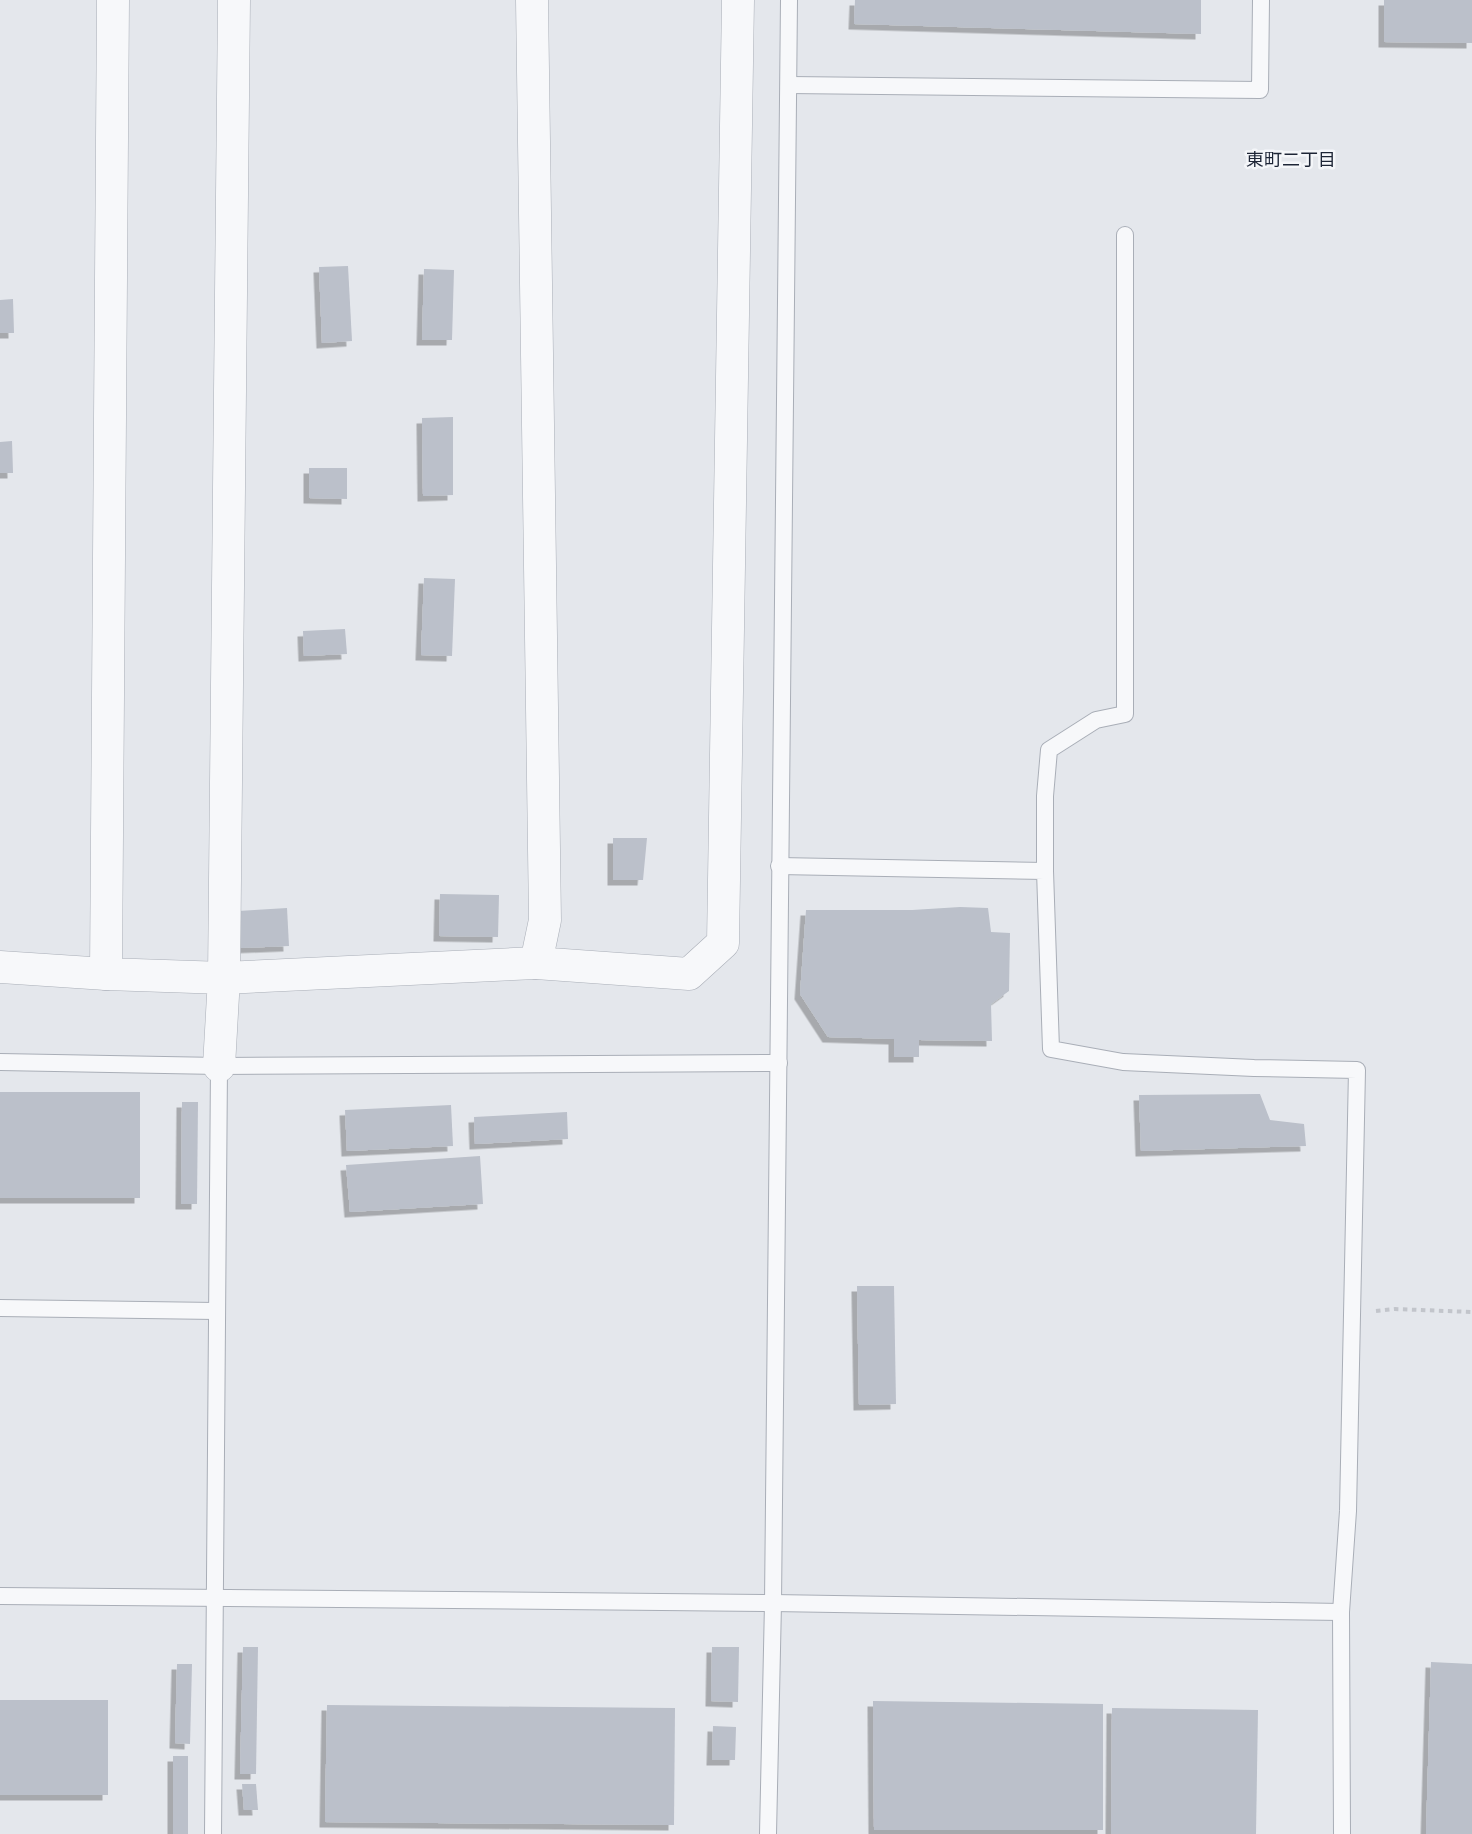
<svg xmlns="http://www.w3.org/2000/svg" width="1472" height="1834" viewBox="0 0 1472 1834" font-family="'IBM Plex Sans','Noto Sans JP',sans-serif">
	<defs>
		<filter id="shadow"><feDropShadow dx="-5.5" dy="5.5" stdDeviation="0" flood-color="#0004"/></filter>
	</defs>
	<rect width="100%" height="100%" fill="#e4e7ec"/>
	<g fill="#bbc0ca" filter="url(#shadow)">
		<polygon points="855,0 1201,0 1201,34 854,24"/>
		<polygon points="1384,0 1472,0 1472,43 1384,42"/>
		<polygon points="348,266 352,341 322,343 319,267"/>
		<polygon points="424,269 454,270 452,340 422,340"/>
		<polygon points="13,299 14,333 0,333 0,300"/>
		<polygon points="453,417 453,495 423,496 422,418"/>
		<polygon points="12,441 13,473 0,473 0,442"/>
		<polygon points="309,468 347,468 347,499 309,498"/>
		<polygon points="424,578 455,579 452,656 421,655"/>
		<polygon points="345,629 347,654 304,656 303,631"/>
		<polygon points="613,838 647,838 643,880 613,880"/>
		<polygon points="440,894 499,895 498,937 439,936"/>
		<polygon points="960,907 988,908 991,932 1010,933 1009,991 991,1004 992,1041 919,1040 919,1057 894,1057 894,1039 828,1037 800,994 806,910 912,910"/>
		<polygon points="287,908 289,946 239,948 238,911"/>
		<rect x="0" y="1092" width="140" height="106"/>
		<polygon points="1260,1094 1270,1120 1304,1124 1306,1146 1141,1151 1139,1095"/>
		<polygon points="182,1102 198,1102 197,1204 181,1204"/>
		<polygon points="451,1105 453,1146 347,1151 345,1110"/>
		<polygon points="567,1112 568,1139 475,1144 474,1117"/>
		<polygon points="480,1156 483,1204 350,1212 346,1165"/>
		<polygon points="857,1286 894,1286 896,1404 859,1405"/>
		<polygon points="243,1647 258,1647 256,1774 240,1774"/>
		<polygon points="712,1647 739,1647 738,1702 711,1701"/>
		<polygon points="1431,1662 1472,1664 1472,1834 1426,1834"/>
		<polygon points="177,1664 192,1664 190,1744 175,1743"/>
		<rect x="0" y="1700" width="108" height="95"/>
		<polygon points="873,1701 1103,1704 1103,1830 874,1830"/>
		<polygon points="327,1705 675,1708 674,1825 325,1822"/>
		<polygon points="1112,1708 1258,1710 1256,1834 1111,1834"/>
		<polygon points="713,1726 736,1727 735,1760 712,1760"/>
		<rect x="173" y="1756" width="15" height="78"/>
		<polygon points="242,1784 256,1784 258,1810 244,1810"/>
	</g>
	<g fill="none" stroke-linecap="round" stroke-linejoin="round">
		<g stroke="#a9aeb7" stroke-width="18">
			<g id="service">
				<polyline points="789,85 1260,90 1261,0"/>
				<polyline points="779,866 1045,871 1051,1049 1123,1062 1254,1068 1357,1070 1348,1511 1341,1612 1342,1834"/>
				<polyline points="1045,871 1045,796 1049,750 1096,720 1125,714 1125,235"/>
				<polyline points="0,1062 219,1066 779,1063"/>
				<polyline points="0,1308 216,1311"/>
				<polyline points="0,1596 773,1603 1341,1612"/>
				<polyline points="213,1834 219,1066"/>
				<polyline points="768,1834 773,1603 789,0"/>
			</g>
		</g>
		<g stroke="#a9aeb7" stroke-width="33">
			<g id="minor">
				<polyline points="113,0 106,974 224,978 219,1066"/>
				<polyline points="234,0 224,978 536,963"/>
				<polyline points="532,0 545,920 536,963 689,974 723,943 738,0"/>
				<polyline points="0,967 106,974"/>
			</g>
		</g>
		<polyline stroke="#c2c5cb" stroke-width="4" stroke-dasharray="4.5 4.5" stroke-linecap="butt" points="1376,1311 1395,1309 1472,1312"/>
		<use href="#service" stroke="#f7f8fa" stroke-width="16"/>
		<use href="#minor" stroke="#f7f8fa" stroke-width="32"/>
	</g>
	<g text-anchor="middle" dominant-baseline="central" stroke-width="5" stroke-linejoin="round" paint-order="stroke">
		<g font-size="18" fill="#1d2536" stroke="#f4f6f9">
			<text x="1291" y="159">東町二丁目</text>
		</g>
	</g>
</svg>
